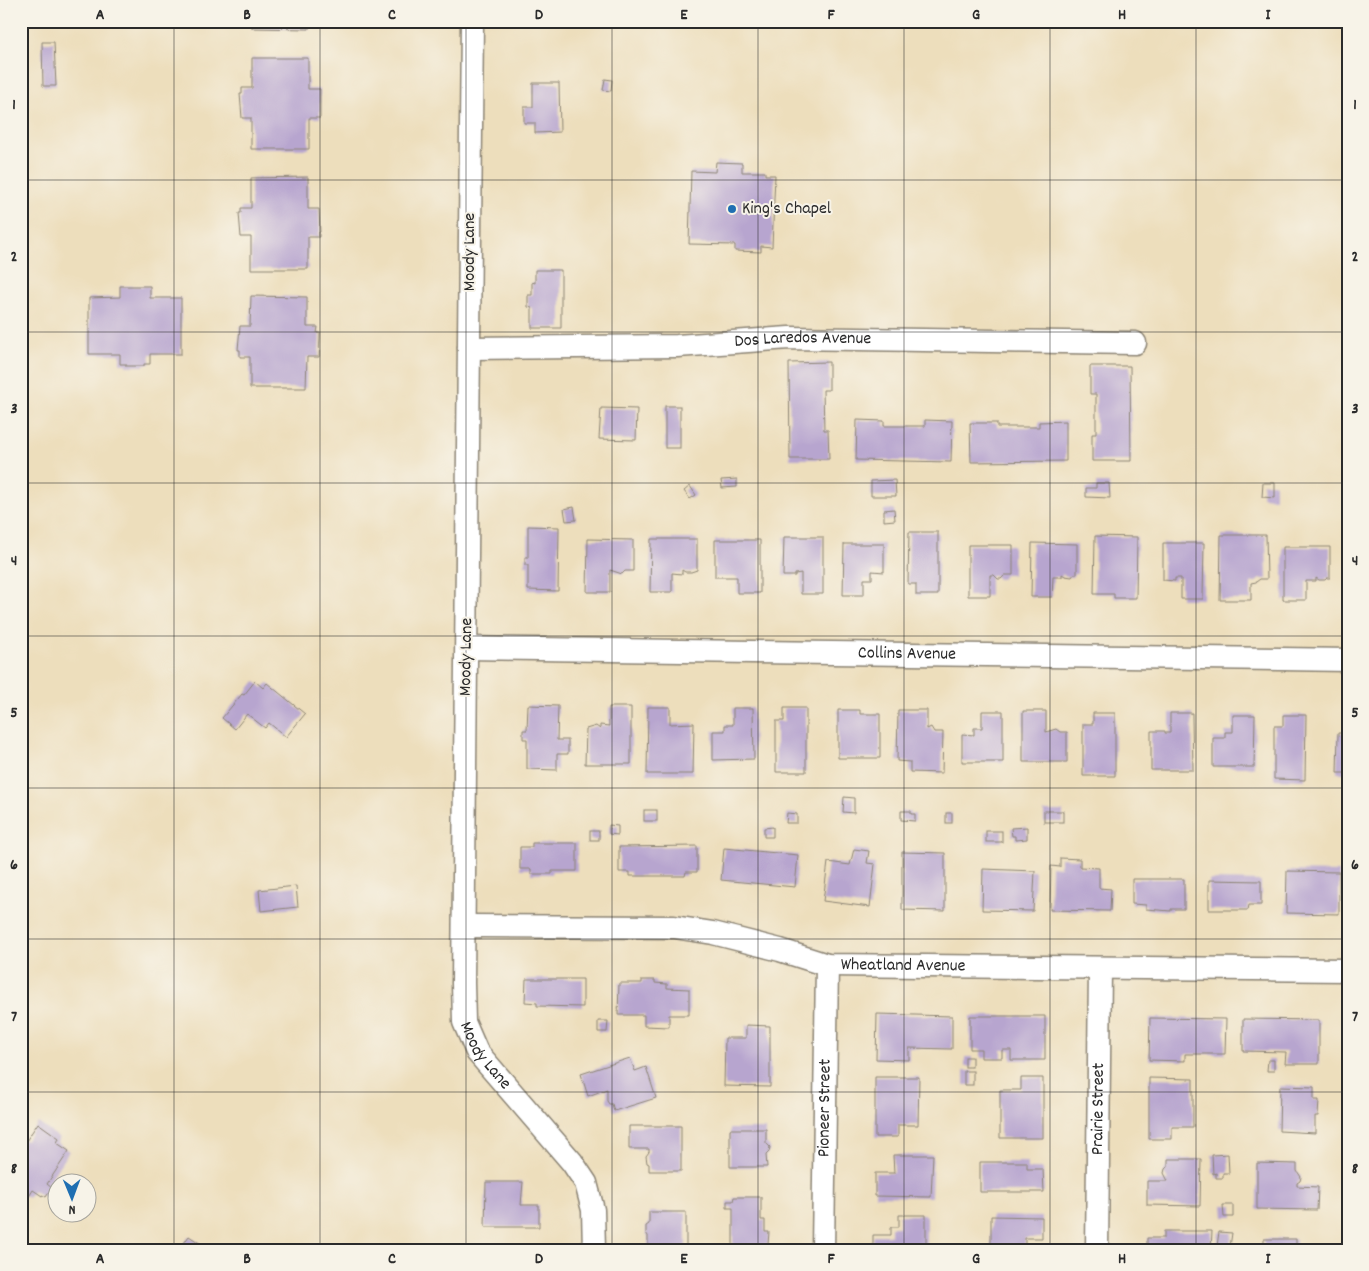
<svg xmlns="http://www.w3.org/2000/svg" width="1369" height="1271" viewBox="0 0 1369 1271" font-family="Dekko,sans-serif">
	<rect width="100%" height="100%" fill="#f7f3e8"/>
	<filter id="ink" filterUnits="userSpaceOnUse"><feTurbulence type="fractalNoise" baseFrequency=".02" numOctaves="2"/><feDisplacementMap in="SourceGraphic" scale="10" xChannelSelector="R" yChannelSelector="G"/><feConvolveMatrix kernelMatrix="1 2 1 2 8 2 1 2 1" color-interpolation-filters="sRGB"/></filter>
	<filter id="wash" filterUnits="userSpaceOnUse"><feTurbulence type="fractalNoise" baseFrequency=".0096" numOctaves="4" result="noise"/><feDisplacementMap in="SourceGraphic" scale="20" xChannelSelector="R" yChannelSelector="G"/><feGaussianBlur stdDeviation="1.12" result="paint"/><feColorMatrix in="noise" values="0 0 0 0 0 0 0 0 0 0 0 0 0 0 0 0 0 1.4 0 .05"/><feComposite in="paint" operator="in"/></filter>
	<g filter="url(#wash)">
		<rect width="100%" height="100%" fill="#eddebc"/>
		<g id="blocks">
			<g fill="#b7a5cf">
				<polygon points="252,21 309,21 309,29 252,28"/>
				<polygon points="42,42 54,42 56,86 43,86"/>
				<polygon points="252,58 308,58 308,89 320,89 320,118 309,118 309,149 251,149 251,118 242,118 240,94 242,94 242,88 252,88"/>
				<polygon points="605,79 612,80 611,91 603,90"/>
				<polygon points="533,83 559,83 560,132 535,133 535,123 524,123 524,107 533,107"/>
				<polygon points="716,162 742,163 742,172 765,172 765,175 775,175 772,247 761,246 761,252 735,251 735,245 689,244 691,171 715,172"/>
				<polygon points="308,177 308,209 319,209 320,232 319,232 319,237 308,237 308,269 251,269 251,237 241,237 239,213 241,213 241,208 251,208 251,178"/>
				<polygon points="535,270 561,270 561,328 532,328 532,308 528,307 528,295 532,295 532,282 535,283"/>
				<polygon points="21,272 28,277 21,285"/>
				<polygon points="120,286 150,286 150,298 181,298 181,354 150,354 150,364 144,364 144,366 126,366 126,364 120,364 120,354 89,354 89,298 120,297"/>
				<polygon points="251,296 307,297 307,327 318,327 317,333 320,333 319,357 307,357 306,388 250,388 250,357 240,357 240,350 238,350 240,326 250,326"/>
				<polygon points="829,362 829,390 823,390 824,430 828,430 829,459 790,459 789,363"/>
				<polygon points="1090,366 1130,366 1131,461 1092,461 1092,434 1096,434 1096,394 1090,394"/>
				<rect x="665" y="406" width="15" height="42"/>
				<polygon points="601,408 637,409 636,440 599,439"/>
				<polygon points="857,420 884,421 884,426 925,426 925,420 952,421 951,462 856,460"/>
				<polygon points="1066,421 1066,461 971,462 970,423 997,423 997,427 1039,427 1039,422"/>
				<polygon points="737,479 737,487 722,488 721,480"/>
				<polygon points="895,480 896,496 871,496 871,481"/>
				<polygon points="1096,483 1109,483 1110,498 1086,497 1086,488 1096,488"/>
				<polygon points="1263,483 1275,483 1275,498 1262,497"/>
				<polygon points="690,486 696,495 690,499 684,491"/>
				<polygon points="574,507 576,520 566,521 564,509"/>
				<polygon points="894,509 895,520 884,521 884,510"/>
				<polygon points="528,526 559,527 558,591 528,590 528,565 525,565 525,557 528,557"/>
				<polygon points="909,532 938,532 938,595 916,595 916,584 908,584"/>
				<polygon points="1221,535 1266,535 1267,579 1260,579 1256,582 1251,583 1251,600 1220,600"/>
				<polygon points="1095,536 1137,537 1136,598 1114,598 1114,594 1094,594"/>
				<polygon points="784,537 823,537 823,594 801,594 801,573 795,574 795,576 783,576"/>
				<polygon points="588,539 633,540 633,571 625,571 622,574 610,570 610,592 587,592"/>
				<polygon points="651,539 697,539 697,570 691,572 685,572 682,570 682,574 672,573 672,592 650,592"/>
				<polygon points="715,540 760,540 760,593 737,593 737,577 715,577"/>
				<polygon points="1032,543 1077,544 1077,574 1074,574 1072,577 1065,576 1062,574 1062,577 1053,577 1052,597 1031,597"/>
				<polygon points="1163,543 1204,543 1203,599 1181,599 1181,578 1175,578 1175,581 1163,580"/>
				<polygon points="844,544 884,544 884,572 872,571 872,579 864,579 864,595 843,595"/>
				<polygon points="968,545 1013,545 1013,575 1005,575 1001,579 998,579 994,575 990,575 990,596 968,596"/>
				<polygon points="1283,547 1330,547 1330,578 1327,578 1325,580 1319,580 1316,578 1316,581 1306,581 1306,600 1283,600"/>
				<polygon points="255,681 263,688 267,683 305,714 286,737 269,723 265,728 247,714 235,729 222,718 242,694 244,695"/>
				<polygon points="528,705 558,706 557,740 568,740 568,754 557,754 557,770 527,769 527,739 523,739 523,730 527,730"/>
				<polygon points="609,707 631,707 631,764 585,764 586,729 596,726 600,729 600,725 609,726"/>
				<polygon points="648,707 670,707 670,724 694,723 693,774 647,774"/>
				<polygon points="733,708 753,708 754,759 713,760 713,731 725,731 725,725 733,725"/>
				<polygon points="784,708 806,708 806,772 776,772 776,721 784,721"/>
				<polygon points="838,710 860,710 860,714 880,714 880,758 838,758"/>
				<polygon points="898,710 927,710 927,729 931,727 934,732 943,732 942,773 910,772 910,762 897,761"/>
				<polygon points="982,711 1003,711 1003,762 962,762 962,734 974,735 974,728 982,728"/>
				<polygon points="1023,711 1046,711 1046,732 1056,729 1060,732 1067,732 1067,762 1023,762"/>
				<polygon points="1093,713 1115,713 1115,776 1083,776 1083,724 1093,724"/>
				<polygon points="1170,713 1192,713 1193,770 1151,770 1151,731 1165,731 1165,733 1170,733"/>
				<polygon points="1233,715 1255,715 1254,767 1213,767 1213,738 1225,738 1225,732 1233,732"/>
				<polygon points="1283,715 1306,715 1305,780 1274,779 1274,726 1283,726"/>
				<polygon points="1338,733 1348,733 1348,773 1337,773"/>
				<polygon points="844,797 854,798 854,813 843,812"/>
				<rect x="644" y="810" width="13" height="11"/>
				<polygon points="901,811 911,811 911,814 915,814 915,821 901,820"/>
				<rect x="1044" y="811" width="19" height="11"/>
				<polygon points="787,813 797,814 797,823 786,823"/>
				<rect x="946" y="813" width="6" height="10"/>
				<polygon points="609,825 618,826 618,835 609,834"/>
				<polygon points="773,827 773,837 764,837 764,828"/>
				<polygon points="1027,827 1027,839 1015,840 1015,836 1012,836 1011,828"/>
				<rect x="590" y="831" width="9" height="9"/>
				<rect x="986" y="831" width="16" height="11"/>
				<polygon points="532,843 577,843 577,871 552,871 552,874 531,874 531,869 520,869 520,847 532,847"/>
				<polygon points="697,846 697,872 686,872 685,876 630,876 630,872 619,872 619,847"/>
				<polygon points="724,848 798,855 795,887 721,880"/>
				<polygon points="854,849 869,851 867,863 875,864 870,907 823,901 828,862 850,865"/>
				<polygon points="902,852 945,853 945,911 902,910"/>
				<polygon points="1060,858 1080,859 1080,867 1099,868 1099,888 1111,889 1110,911 1050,910 1051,866 1060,867"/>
				<polygon points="983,869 1035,871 1033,911 982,910"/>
				<polygon points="1287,871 1339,872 1339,914 1286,913"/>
				<polygon points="1132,879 1184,879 1184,909 1171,909 1171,911 1146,909 1146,905 1132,904"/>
				<polygon points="1209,880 1261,881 1261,905 1249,905 1248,910 1209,910"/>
				<polygon points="296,886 298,907 261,911 259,890"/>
				<polygon points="526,979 583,979 583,1007 537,1006 537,1003 525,1002"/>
				<polygon points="642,980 655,980 655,983 667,984 667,988 689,989 689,1015 669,1015 669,1027 644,1026 644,1015 618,1015 619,983 642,983"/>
				<polygon points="877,1014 952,1016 952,1049 909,1048 909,1060 876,1059"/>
				<polygon points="970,1016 1045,1016 1045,1060 1011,1060 1011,1050 1002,1050 1002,1058 981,1058 981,1049 970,1049"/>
				<polygon points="1150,1018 1226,1019 1225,1054 1185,1054 1185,1061 1149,1060"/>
				<polygon points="1243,1019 1319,1020 1319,1064 1285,1064 1286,1052 1243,1051"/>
				<polygon points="598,1021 608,1021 607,1032 598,1032"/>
				<polygon points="746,1025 770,1026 770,1087 724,1086 725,1038 746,1038"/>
				<rect x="965" y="1057" width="7" height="10"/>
				<polygon points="630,1058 635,1071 646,1067 656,1098 614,1111 612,1104 609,1104 607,1101 607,1089 588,1096 581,1074"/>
				<polygon points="1268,1060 1274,1060 1274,1071 1267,1071"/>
				<rect x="964" y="1071" width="9" height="14"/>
				<polygon points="875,1077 919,1077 918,1125 898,1125 898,1137 875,1137"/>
				<polygon points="1021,1078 1043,1078 1043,1138 1000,1138 1000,1090 1021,1090"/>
				<polygon points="1149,1078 1193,1079 1193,1127 1172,1127 1172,1139 1149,1139"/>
				<polygon points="1280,1086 1314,1087 1314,1100 1319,1100 1318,1116 1315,1116 1315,1133 1279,1131"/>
				<polygon points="38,1123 59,1138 57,1143 69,1151 47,1184 52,1188 46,1197 42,1195 42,1196 33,1190 28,1198 21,1194 21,1138 26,1141"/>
				<polygon points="629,1126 681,1126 681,1171 649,1171 649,1164 647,1163 646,1156 649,1152 649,1149 629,1149"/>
				<polygon points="730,1129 766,1129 766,1143 770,1147 769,1152 766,1155 767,1167 730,1167"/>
				<polygon points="1228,1154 1229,1173 1223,1173 1223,1178 1216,1178 1216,1173 1213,1174 1212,1155"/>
				<polygon points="893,1155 933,1155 931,1197 875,1196 875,1173 894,1173"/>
				<polygon points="1168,1159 1201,1159 1200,1206 1147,1205 1147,1181 1168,1181 1164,1173 1165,1169 1168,1166"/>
				<polygon points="980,1162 1027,1162 1027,1169 1043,1169 1044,1192 980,1192"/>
				<polygon points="1257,1163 1297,1164 1297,1171 1301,1177 1300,1181 1297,1183 1297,1186 1318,1187 1317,1210 1257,1209"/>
				<polygon points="486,1182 523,1182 521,1205 539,1205 539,1227 485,1227"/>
				<polygon points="734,1197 761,1197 761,1220 765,1220 765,1232 769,1232 768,1244 764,1244 765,1250 733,1250 733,1208 727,1208 727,1201 733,1201"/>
				<polygon points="1223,1205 1233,1205 1233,1217 1224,1217"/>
				<polygon points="649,1212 686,1212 686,1250 648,1250 648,1236 646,1233 646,1226 649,1224"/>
				<polygon points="899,1215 926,1215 926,1250 873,1250 873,1235 891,1235 891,1227 899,1227"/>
				<polygon points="991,1216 1042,1217 1042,1238 1025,1238 1025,1246 1018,1245 1018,1250 991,1250"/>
				<polygon points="1164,1231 1212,1231 1211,1250 1147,1250 1147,1238 1164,1238"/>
				<polygon points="1219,1232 1232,1233 1230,1247 1217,1246"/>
				<polygon points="189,1236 204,1246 202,1250 179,1250"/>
				<polygon points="1264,1239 1296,1239 1296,1246 1298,1250 1264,1250"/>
				<polygon points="489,1247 541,1248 541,1250 489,1250"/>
			</g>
		</g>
	</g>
	<g filter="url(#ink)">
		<use href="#blocks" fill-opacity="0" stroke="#8c8474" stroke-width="1"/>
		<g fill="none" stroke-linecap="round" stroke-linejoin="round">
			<g stroke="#8c8474" stroke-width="25">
				<g id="minor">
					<path id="s1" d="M472 21 463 983 464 1022 477 1052 572 1162 586 1183 593 1210 594 1250"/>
					<path id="s2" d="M469 348 677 346 789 338 1135 343"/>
					<path id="s3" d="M467 648 1348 660"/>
					<path id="s4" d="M464 926 674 927 713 933 780 950 827 965 1348 970"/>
					<path id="s5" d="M823 1250 827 965"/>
					<path id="s6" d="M1097 1250 1100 969"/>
				</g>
			</g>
			<use href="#minor" stroke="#fff" stroke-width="22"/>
		</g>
	</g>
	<path fill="none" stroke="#2b2b2b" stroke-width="1" stroke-opacity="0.55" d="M174 21V1250M320 21V1250M466 21V1250M612 21V1250M758 21V1250M904 21V1250M1050 21V1250M1196 21V1250M21 180H1348M21 332H1348M21 483H1348M21 636H1348M21 788H1348M21 939H1348M21 1092H1348"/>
	<circle fill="#1f6fb2" stroke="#f7f3e8" stroke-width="2" cx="732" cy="209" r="5"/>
	<g text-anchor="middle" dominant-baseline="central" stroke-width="4" stroke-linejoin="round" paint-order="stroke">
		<g font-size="18" fill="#2b2b2b" stroke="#f7f3e8" text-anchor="start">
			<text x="742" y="209">King's Chapel</text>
		</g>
		<g font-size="18" fill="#2b2b2b" stroke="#f7f3e8">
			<text transform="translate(470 252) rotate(-90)">Moody Lane</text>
			<text stroke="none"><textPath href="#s2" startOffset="334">Dos Laredos Avenue</textPath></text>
			<text stroke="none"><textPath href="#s3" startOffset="440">Collins Avenue</textPath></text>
			<text transform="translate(467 657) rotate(-89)">Moody Lane</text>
			<text stroke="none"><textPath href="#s4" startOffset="444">Wheatland Avenue</textPath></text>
			<text stroke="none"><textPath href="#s1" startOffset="1041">Moody Lane</textPath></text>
			<text stroke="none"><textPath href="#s5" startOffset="142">Pioneer Street</textPath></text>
			<text stroke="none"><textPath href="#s6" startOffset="141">Prairie Street</textPath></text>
		</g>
	</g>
	<rect width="1369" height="1271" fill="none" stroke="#f7f3e8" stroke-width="55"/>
	<g transform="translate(72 1198) rotate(179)"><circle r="24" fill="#f7f3e8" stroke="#a5a39c"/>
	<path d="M0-4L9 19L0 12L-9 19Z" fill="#1f6fb2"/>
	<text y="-8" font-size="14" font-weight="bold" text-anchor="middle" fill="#2b2b2b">N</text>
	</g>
	<rect x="28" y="28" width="1314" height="1216" fill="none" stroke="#2b2b2b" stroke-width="2"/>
	<g font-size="16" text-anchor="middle" font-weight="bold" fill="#2b2b2b">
		<text x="100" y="19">A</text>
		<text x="247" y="19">B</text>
		<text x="392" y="19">C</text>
		<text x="539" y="19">D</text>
		<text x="684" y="19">E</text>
		<text x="831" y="19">F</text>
		<text x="976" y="19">G</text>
		<text x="1122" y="19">H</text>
		<text x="1268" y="19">I</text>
		<text x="14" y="109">1</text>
		<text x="1355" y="109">1</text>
		<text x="14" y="261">2</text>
		<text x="1355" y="261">2</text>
		<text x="14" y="413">3</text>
		<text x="1355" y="413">3</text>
		<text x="14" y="565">4</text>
		<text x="1355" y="565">4</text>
		<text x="14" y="717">5</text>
		<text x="1355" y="717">5</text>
		<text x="14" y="869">6</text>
		<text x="1355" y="869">6</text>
		<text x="14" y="1021">7</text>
		<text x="1355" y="1021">7</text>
		<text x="14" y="1173">8</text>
		<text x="1355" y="1173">8</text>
		<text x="100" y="1263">A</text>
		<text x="247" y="1263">B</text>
		<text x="392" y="1263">C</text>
		<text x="539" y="1263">D</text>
		<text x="684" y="1263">E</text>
		<text x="831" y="1263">F</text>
		<text x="976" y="1263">G</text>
		<text x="1122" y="1263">H</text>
		<text x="1268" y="1263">I</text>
	</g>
</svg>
